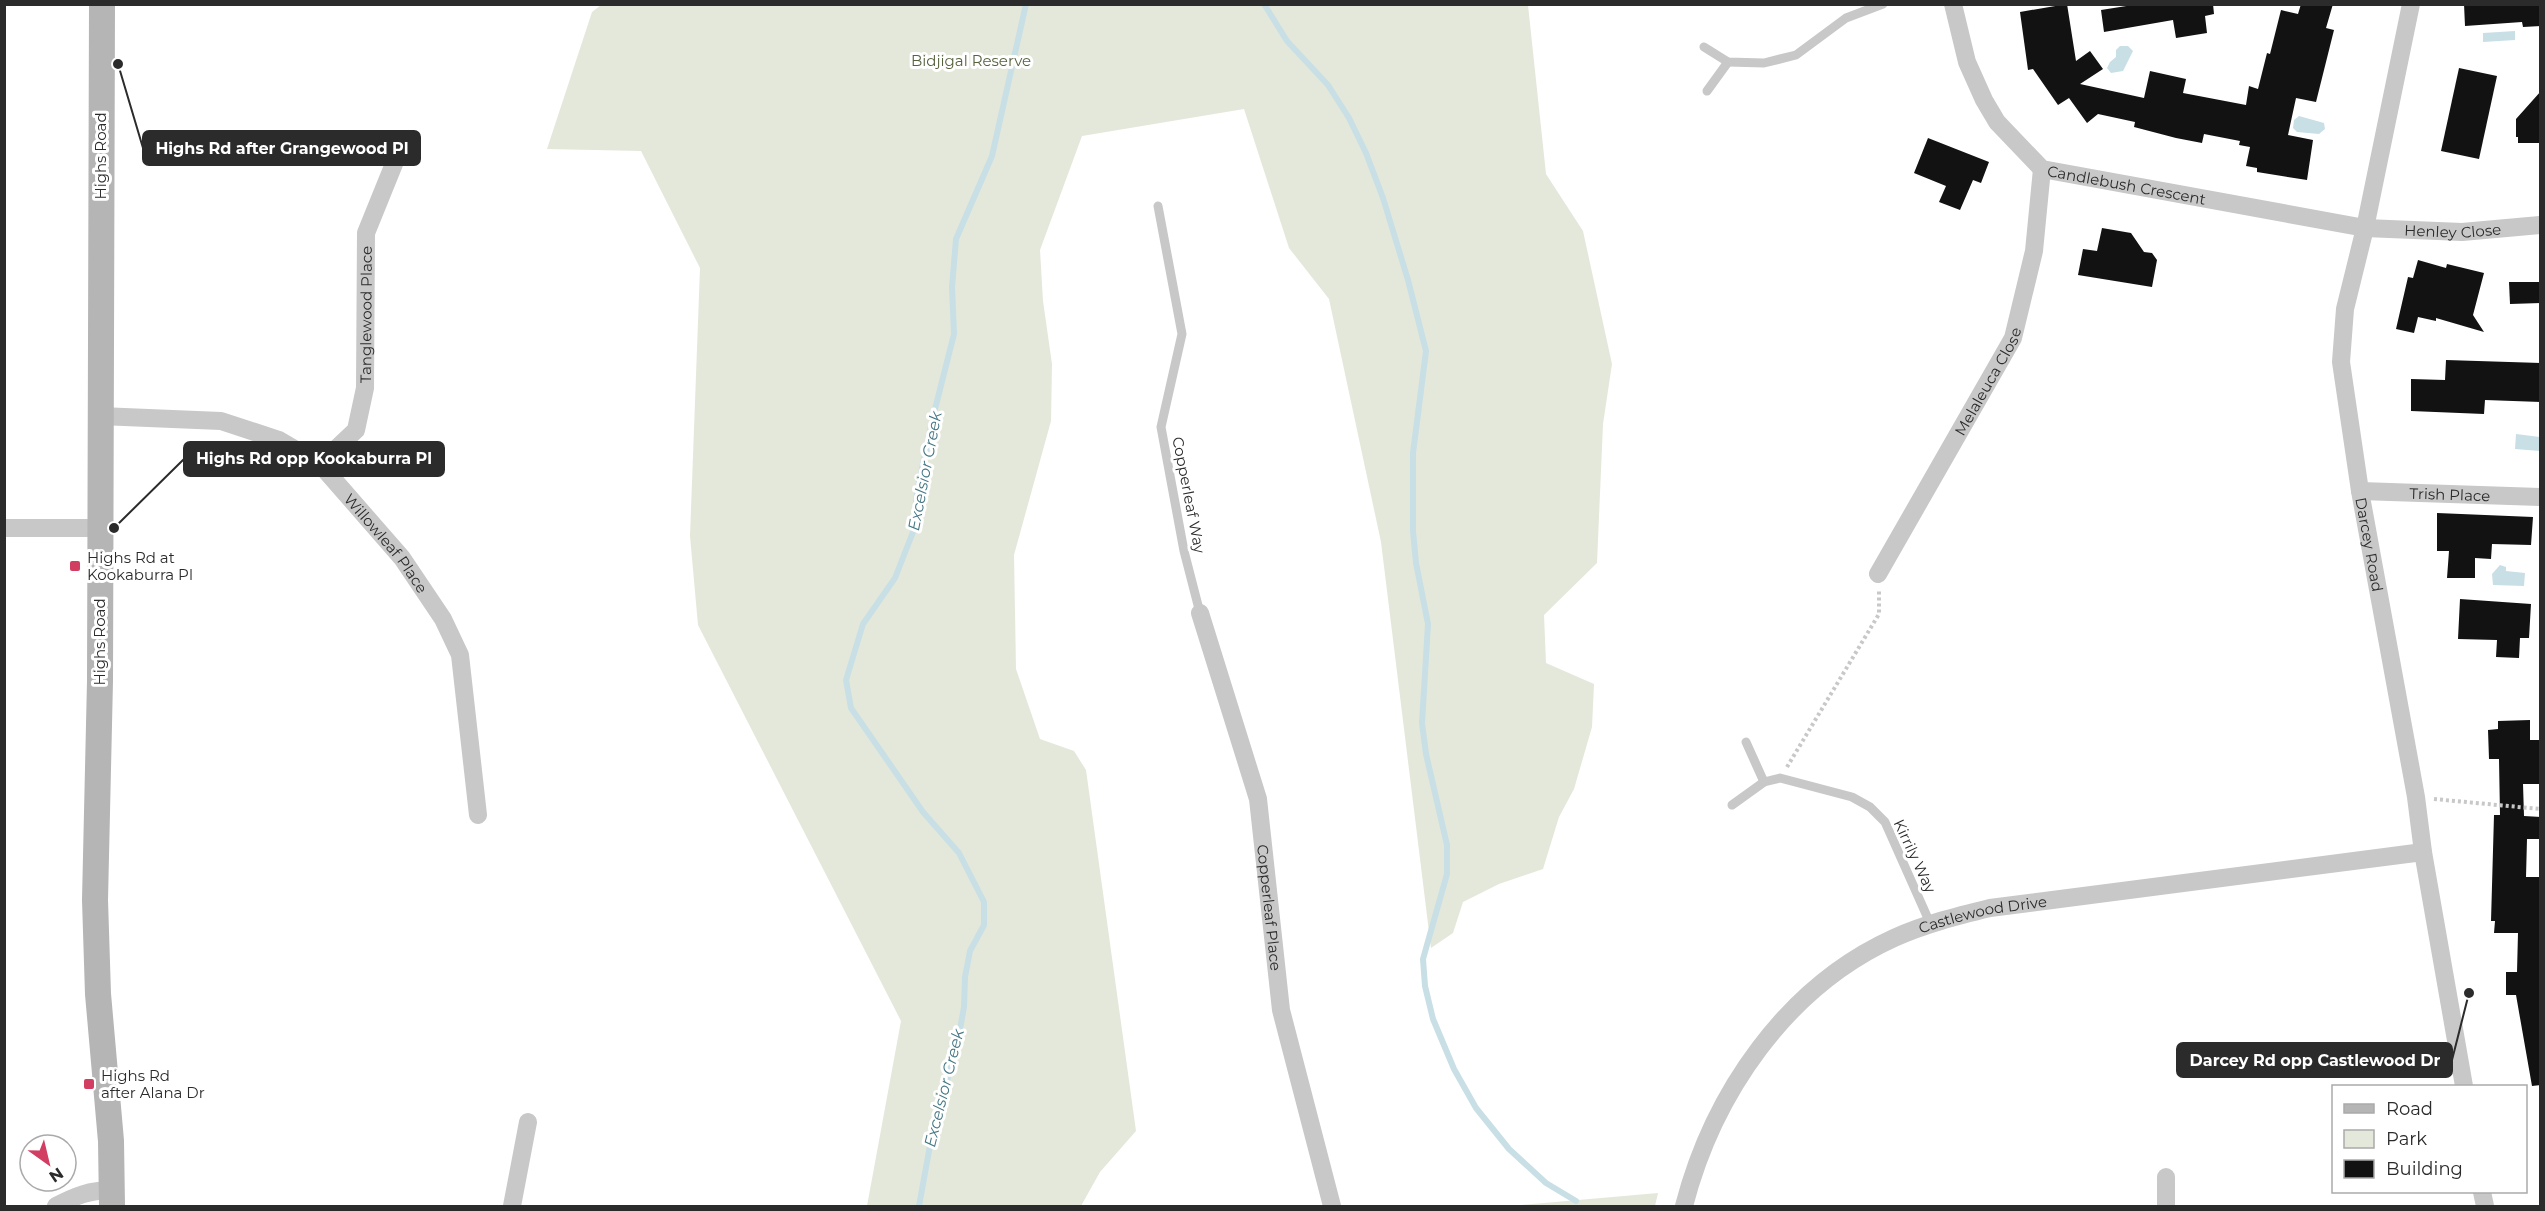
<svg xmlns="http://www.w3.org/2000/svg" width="2545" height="1211" viewBox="0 0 2545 1211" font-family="Montserrat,sans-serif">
	<rect width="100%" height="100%" fill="#fff"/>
	<g fill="#e4e8da">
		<polygon points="601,5 1528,5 1546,174 1583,231 1612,364 1603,424 1597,563 1544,615 1546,663 1594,684 1592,727 1574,789 1559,817 1543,869 1499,884 1463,902 1453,933 1431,948 1381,542 1329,299 1289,248 1244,109 1082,136 1040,250 1043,301 1052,364 1051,421 1014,555 1016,669 1040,739 1074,751 1086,770 1136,1131 1100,1172 1081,1206 867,1206 901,1021 698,625 690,536 700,268 641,151 547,149 592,12"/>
		<polygon points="1658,1193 1655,1206 1510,1206"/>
	</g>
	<g fill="#c8dfe6">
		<polygon points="2515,31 2515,40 2483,42 2483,33"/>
		<polygon points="2120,46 2128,46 2133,51 2123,71 2111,73 2107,68 2110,62 2116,57 2116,50"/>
		<polygon points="2299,116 2324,123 2325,129 2319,134 2297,132 2293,128 2294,120"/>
		<polygon points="2516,434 2540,437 2540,451 2515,449"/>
		<polygon points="2500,565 2506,567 2506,571 2525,573 2524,586 2493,585 2492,574"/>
	</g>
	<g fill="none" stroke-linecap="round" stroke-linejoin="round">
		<g stroke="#c8dfe6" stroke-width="6">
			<polyline points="1264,4 1287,41 1328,85 1349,118 1366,153 1383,198 1408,280 1426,351 1413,453 1413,531 1416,563 1428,624 1422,723 1426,754 1447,845 1447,874 1423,959 1425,986 1433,1019 1454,1069 1476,1108 1509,1149 1546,1183 1576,1201"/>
			<polyline points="919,1206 933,1129 957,1046 964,1007 965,977 970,951 984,925 984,902 959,853 923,812 851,708 846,680 863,624 895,578 913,532 917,492 933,417 954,334 952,287 956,239 992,156 1026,4"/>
		</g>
	</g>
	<g fill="#121212">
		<polygon points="2067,4 2076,61 2090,51 2103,69 2080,84 2144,98 2150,71 2186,79 2183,93 2246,105 2249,86 2258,89 2267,53 2270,54 2281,10 2298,14 2301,4 2333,4 2326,28 2334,30 2316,102 2296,98 2288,135 2313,140 2307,180 2257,172 2257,168 2246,166 2250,147 2239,145 2240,141 2204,134 2202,143 2176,138 2134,127 2135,122 2098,114 2087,123 2069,98 2058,105 2033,69 2028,70 2020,12"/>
		<polygon points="2139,4 2213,4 2214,14 2205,16 2207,33 2176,38 2173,20 2104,32 2101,10"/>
		<polygon points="2464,4 2541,4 2541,26 2523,27 2522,22 2465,26"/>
		<polygon points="2459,68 2497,76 2479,159 2441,151"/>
		<polygon points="2541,91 2541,143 2518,143 2518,137 2516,137 2516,119"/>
		<polygon points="1928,138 1989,162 1981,183 1973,180 1960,210 1939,202 1946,186 1914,173"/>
		<polygon points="2102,228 2131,233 2144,252 2152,253 2157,260 2152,287 2078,275 2083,249 2097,251"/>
		<polygon points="2418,260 2446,268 2447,264 2484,273 2473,315 2484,332 2436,318 2436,321 2418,317 2414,333 2396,329 2408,277 2413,278"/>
		<polygon points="2509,282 2541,282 2541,303 2510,304"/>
		<polygon points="2446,360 2541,363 2541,402 2485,400 2484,414 2411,411 2411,379 2445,380"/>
		<polygon points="2437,513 2533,517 2531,545 2492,544 2491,559 2475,558 2475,578 2447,578 2449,551 2437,551"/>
		<polygon points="2460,599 2531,604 2529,638 2520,638 2519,658 2496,657 2497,640 2458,639"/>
		<polygon points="2530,720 2530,740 2541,740 2541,784 2523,784 2524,816 2541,817 2540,839 2527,839 2526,877 2541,877 2541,1085 2532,1086 2516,995 2506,995 2506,972 2517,972 2518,933 2494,933 2495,921 2491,921 2494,815 2500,815 2499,759 2489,759 2488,730 2498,729 2498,721"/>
	</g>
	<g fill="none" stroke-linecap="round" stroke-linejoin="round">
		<g stroke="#c8c8c8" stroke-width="4" stroke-dasharray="3 3" stroke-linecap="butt">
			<polyline points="1787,767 1879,614 1879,590"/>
			<polyline points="2434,799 2540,809"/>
		</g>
		<g stroke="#c8c8c8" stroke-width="9">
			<polyline points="1704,47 1728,62 1764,63 1796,55 1846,18 1883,4"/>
			<polyline points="1707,91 1728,62"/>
			<polyline points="1158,206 1182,334 1161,427 1184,551 1200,613"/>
			<polyline points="1746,742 1764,782 1780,778 1852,797 1870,807 1885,822 1930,923"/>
			<polyline points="1732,805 1764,782"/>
		</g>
		<g stroke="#c8c8c8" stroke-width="18">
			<path id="s1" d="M1953 4 1967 62 1984 100 1997 122 2042 169 2365 228 2462 232 2540 225"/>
			<path id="s2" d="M2411 4 2365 228 2345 309 2341 362 2360 491 2416 797 2423 852 2464 1086"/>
			<path id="s3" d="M100 416 221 421 279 440 320 464 402 558 443 619 460 655 478 815"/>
			<path id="s4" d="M320 464 356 430 365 388 366 233 398 154"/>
			<path id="s5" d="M2360 491 2540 497"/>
			<polyline points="4,528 99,528"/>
			<path id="s6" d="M1878 574 2013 338 2034 251 2042 169"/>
			<path id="s7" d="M1200 613 1258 799 1281 1010 1332 1206"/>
			<polyline points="2482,1192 2485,1206"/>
			<path d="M56 1206C75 1196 90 1190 112 1190"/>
			<polyline points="512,1206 528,1122"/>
			<path id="s8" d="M1684 1206C1713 1094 1786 987 1894 938 1925 924 1957 916 1990 908L2423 852"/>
			<polyline points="2166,1206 2166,1177"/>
		</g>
		<polyline stroke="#b5b5b5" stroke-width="26" points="102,4 100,681 95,900 98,994 111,1141 112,1206"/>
	</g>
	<g fill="#d23e62" stroke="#fff" stroke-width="2">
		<rect x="69" y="560" width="12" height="12" rx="3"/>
		<rect x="83" y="1078" width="12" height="12" rx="3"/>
	</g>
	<g text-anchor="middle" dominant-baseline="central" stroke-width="6" stroke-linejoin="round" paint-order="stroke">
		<g font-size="15" fill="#55623e" stroke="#fff">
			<text x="971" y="60">Bidjigal Reserve</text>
		</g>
		<g font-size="15" fill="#2b2b2b" stroke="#fff">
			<text transform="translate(100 156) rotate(-90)">Highs Road</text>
			<text stroke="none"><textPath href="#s1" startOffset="278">Candlebush Crescent</textPath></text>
			<text stroke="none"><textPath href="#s1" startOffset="608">Henley Close</textPath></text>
			<text stroke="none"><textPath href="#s4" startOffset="166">Tanglewood Place</textPath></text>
			<text stroke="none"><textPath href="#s6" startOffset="222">Melaleuca Close</textPath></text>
			<text stroke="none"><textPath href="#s5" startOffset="90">Trish Place</textPath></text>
			<text transform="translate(1189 495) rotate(79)">Copperleaf Way</text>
			<text stroke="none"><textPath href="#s3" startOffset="333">Willowleaf Place</textPath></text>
			<text stroke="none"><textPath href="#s2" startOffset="550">Darcey Road</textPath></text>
			<text transform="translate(99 642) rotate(-90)">Highs Road</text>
			<text transform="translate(1915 856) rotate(65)">Kirrily Way</text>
			<text stroke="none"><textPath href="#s7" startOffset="304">Copperleaf Place</textPath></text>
			<text stroke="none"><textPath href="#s8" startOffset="444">Castlewood Drive</textPath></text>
		</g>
		<g font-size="15" fill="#2b2b2b" stroke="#fff" text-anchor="start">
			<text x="87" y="557">Highs Rd at<tspan x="87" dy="17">Kookaburra Pl</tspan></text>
			<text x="101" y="1075">Highs Rd<tspan x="101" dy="17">after Alana Dr</tspan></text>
		</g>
		<g font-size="16" font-style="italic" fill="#437684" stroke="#fff">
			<text transform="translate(925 471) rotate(-79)">Excelsior Creek</text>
			<text transform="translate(944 1088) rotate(-76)">Excelsior Creek</text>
		</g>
	</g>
	<path fill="none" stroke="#2b2b2b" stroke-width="2" d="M118 64L143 148M114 528L184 459M2469 993L2452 1060"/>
	<g fill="#2b2b2b" stroke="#fff" stroke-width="2">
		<circle cx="118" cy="64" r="6"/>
		<circle cx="114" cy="528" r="6"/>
		<circle cx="2469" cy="993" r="6"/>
	</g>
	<g fill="#2b2b2b" stroke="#2b2b2b" stroke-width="2">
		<rect x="143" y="131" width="277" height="34" rx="6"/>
		<rect x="184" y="442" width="260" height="34" rx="6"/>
		<rect x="2177" y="1043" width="275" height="34" rx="6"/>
	</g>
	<g font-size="16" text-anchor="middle" font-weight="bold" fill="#fff">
		<text x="282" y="154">Highs Rd after Grangewood Pl</text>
		<text x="314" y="464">Highs Rd opp Kookaburra Pl</text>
		<text x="2315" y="1066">Darcey Rd opp Castlewood Dr</text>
	</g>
	<rect width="2545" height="1211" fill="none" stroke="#2b2b2b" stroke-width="12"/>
	<rect x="2332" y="1085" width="195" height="108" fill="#ffffff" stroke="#aaaaaa" stroke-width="1.5"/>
	<rect x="2344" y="1104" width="30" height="9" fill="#b5b5b5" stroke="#aaaaaa" stroke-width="1.5"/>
	<text x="2386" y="1115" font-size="18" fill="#2b2b2b">Road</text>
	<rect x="2344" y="1130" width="30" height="18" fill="#e4e8da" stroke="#aaaaaa" stroke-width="1.5"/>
	<text x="2386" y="1145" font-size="18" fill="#2b2b2b">Park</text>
	<rect x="2344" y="1160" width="30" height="18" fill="#121212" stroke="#aaaaaa" stroke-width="1.5"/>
	<text x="2386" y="1175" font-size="18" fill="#2b2b2b">Building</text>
	<g transform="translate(48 1163) rotate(146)"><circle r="28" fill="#ffffff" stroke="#aaaaaa" stroke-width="1.5"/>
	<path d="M0-4.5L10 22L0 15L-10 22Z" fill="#d23e62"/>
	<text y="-9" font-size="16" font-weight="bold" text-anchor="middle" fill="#2b2b2b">N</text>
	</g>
</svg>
